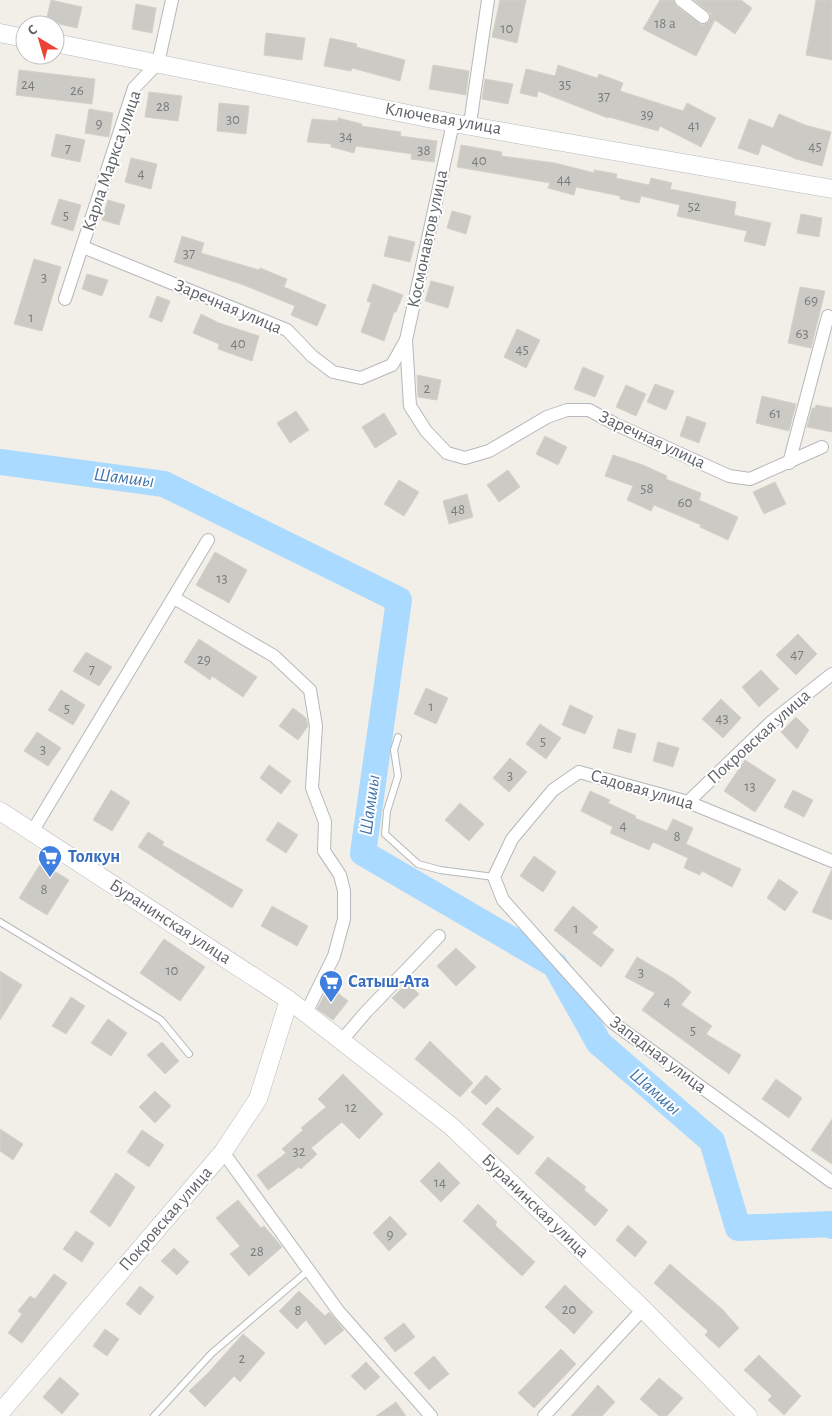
<svg xmlns="http://www.w3.org/2000/svg" width="832" height="1416" viewBox="0 0 832 1416" font-family="'Alegreya Sans',sans-serif">
	<rect width="100%" height="100%" fill="#f1efe8"/>
	<g fill="none" stroke-linecap="round" stroke-linejoin="round">
		<polyline stroke="#aadaff" stroke-width="26" points="0,462 164,484 399,600 363,853 555,965 599,1043 712,1141 738,1228 831,1224 832,1226"/>
	</g>
	<g fill="#cccac5" stroke="#d6d1c6">
		<polygon points="51,0 82,7 77,28 46,21"/>
		<polygon points="500,0 526,0 517,43 492,37"/>
		<polygon points="660,0 673,0 676,6 702,25 709,22 711,14 694,0 741,0 752,8 735,34 715,20 696,56 643,29"/>
		<polygon points="816,0 832,0 832,60 806,55"/>
		<polygon points="136,4 156,8 152,33 132,29"/>
		<polygon points="266,33 305,38 302,60 264,55"/>
		<polygon points="330,38 357,44 356,47 405,60 400,81 352,68 351,71 324,66"/>
		<polygon points="433,65 469,71 466,95 429,89"/>
		<polygon points="558,65 597,78 599,74 623,83 620,91 683,111 687,103 716,118 701,147 660,126 658,131 609,117 608,118 538,91 537,97 520,93 526,69 555,76"/>
		<polygon points="19,70 95,79 92,104 16,95"/>
		<polygon points="485,79 513,84 508,104 482,99"/>
		<polygon points="149,92 182,96 178,121 145,117"/>
		<polygon points="219,103 249,106 246,134 217,131"/>
		<polygon points="89,109 113,113 109,137 85,133"/>
		<polygon points="779,114 805,125 831,132 822,166 796,159 762,144 758,155 738,148 749,119 773,128"/>
		<polygon points="338,118 362,124 361,126 401,132 400,136 437,141 434,162 411,159 412,154 356,146 354,153 331,147 331,144 307,142 312,119 338,121"/>
		<polygon points="56,134 85,140 80,162 51,156"/>
		<polygon points="461,145 502,152 501,156 555,163 594,173 594,170 617,174 616,178 649,185 651,178 672,183 670,189 736,202 734,215 771,223 765,246 744,241 747,231 677,216 680,205 641,196 639,203 620,199 620,196 576,187 574,195 548,188 550,183 457,167"/>
		<polygon points="131,158 157,164 151,189 125,182"/>
		<polygon points="59,199 81,205 73,231 51,224"/>
		<polygon points="108,200 125,205 119,225 102,220"/>
		<polygon points="452,211 471,216 466,234 447,228"/>
		<polygon points="801,214 822,218 819,237 797,233"/>
		<polygon points="182,236 204,243 201,253 259,270 260,268 287,279 284,287 326,305 317,326 291,315 295,306 241,284 174,262"/>
		<polygon points="389,236 415,242 410,262 384,256"/>
		<polygon points="34,259 61,267 42,331 14,324"/>
		<polygon points="87,274 108,280 102,296 82,289"/>
		<polygon points="431,281 454,287 448,308 425,301"/>
		<polygon points="373,284 403,295 396,312 394,312 384,341 361,332 371,303 367,301"/>
		<polygon points="800,287 825,291 811,348 788,343"/>
		<polygon points="157,296 170,301 162,322 149,317"/>
		<polygon points="201,314 219,323 259,336 252,361 218,349 219,344 193,333"/>
		<polygon points="517,329 540,340 526,368 504,357"/>
		<polygon points="583,367 604,376 595,397 574,389"/>
		<polygon points="417,375 441,380 437,400 418,397"/>
		<polygon points="655,384 674,391 666,410 647,402"/>
		<polygon points="626,385 646,394 636,416 616,407"/>
		<polygon points="762,396 796,404 789,431 756,423"/>
		<polygon points="816,405 832,408 832,432 807,427 812,408 815,408"/>
		<polygon points="296,411 309,430 290,443 277,423"/>
		<polygon points="384,413 397,434 375,448 362,427"/>
		<polygon points="687,416 706,423 699,443 680,436"/>
		<polygon points="545,436 567,447 558,465 536,454"/>
		<polygon points="613,455 643,465 667,476 666,479 701,493 699,500 738,517 728,540 700,527 701,525 654,505 651,511 627,500 633,486 605,476"/>
		<polygon points="508,470 520,487 499,502 487,485"/>
		<polygon points="399,480 419,492 404,516 384,504"/>
		<polygon points="775,482 786,504 764,514 753,492"/>
		<polygon points="467,494 473,517 449,524 443,501"/>
		<polygon points="215,552 247,570 229,603 196,585"/>
		<polygon points="798,634 817,654 796,675 776,655"/>
		<polygon points="199,639 257,677 243,697 212,676 210,680 184,662"/>
		<polygon points="86,652 112,667 99,686 73,671"/>
		<polygon points="761,670 779,689 759,707 742,687"/>
		<polygon points="426,688 448,698 436,724 414,714"/>
		<polygon points="61,690 85,705 73,725 48,710"/>
		<polygon points="721,699 741,718 723,738 702,719"/>
		<polygon points="570,705 593,716 585,734 562,725"/>
		<polygon points="293,708 306,718 308,726 298,740 279,726"/>
		<polygon points="796,717 809,730 797,749 781,732"/>
		<polygon points="540,724 561,738 546,759 526,744"/>
		<polygon points="618,729 636,734 631,753 613,748"/>
		<polygon points="37,732 61,748 48,766 24,751"/>
		<polygon points="658,742 679,748 673,767 653,761"/>
		<polygon points="510,758 527,772 509,792 493,778"/>
		<polygon points="745,760 776,780 755,812 724,791"/>
		<polygon points="269,765 291,781 281,794 260,778"/>
		<polygon points="111,790 130,802 112,831 93,820"/>
		<polygon points="793,790 813,800 804,817 784,807"/>
		<polygon points="590,791 610,800 608,803 636,816 635,818 667,831 673,819 693,828 686,844 741,869 732,887 702,871 700,875 684,868 688,858 653,842 649,850 610,833 613,827 581,811"/>
		<polygon points="460,803 484,824 469,841 445,820"/>
		<polygon points="278,822 298,835 286,853 266,840"/>
		<polygon points="148,832 164,842 162,845 243,890 232,908 138,847"/>
		<polygon points="534,856 556,872 543,892 520,876"/>
		<polygon points="41,863 69,880 47,915 19,898"/>
		<polygon points="832,869 832,920 812,912"/>
		<polygon points="779,879 798,892 785,911 767,898"/>
		<polygon points="272,906 308,926 297,946 261,926"/>
		<polygon points="573,906 598,927 592,933 614,950 601,967 554,930"/>
		<polygon points="164,939 205,967 180,1001 140,973"/>
		<polygon points="456,948 476,967 456,986 437,966"/>
		<polygon points="637,957 673,978 691,992 681,1005 712,1026 706,1034 741,1055 729,1074 642,1010 655,993 625,977"/>
		<polygon points="0,971 22,985 0,1020"/>
		<polygon points="407,983 419,994 404,1009 392,998"/>
		<polygon points="329,986 348,1001 333,1020 317,1009"/>
		<polygon points="71,997 85,1006 66,1034 52,1026"/>
		<polygon points="108,1019 127,1033 111,1056 91,1043"/>
		<polygon points="430,1041 473,1083 460,1097 415,1059"/>
		<polygon points="162,1042 179,1061 165,1074 147,1055"/>
		<polygon points="343,1074 383,1114 359,1139 342,1122 311,1148 317,1154 301,1169 299,1167 268,1190 257,1175 286,1153 282,1149 303,1130 301,1128 326,1107 318,1099"/>
		<polygon points="486,1075 501,1089 486,1105 471,1092"/>
		<polygon points="776,1079 802,1098 789,1118 762,1099"/>
		<polygon points="155,1091 171,1106 155,1123 139,1107"/>
		<polygon points="497,1107 534,1137 518,1155 482,1124"/>
		<polygon points="832,1119 832,1164 811,1150"/>
		<polygon points="0,1129 23,1144 13,1160 0,1151"/>
		<polygon points="142,1130 164,1145 149,1167 127,1152"/>
		<polygon points="548,1157 586,1187 584,1190 608,1210 595,1226 535,1173"/>
		<polygon points="439,1162 460,1183 441,1202 420,1181"/>
		<polygon points="116,1173 135,1187 110,1227 90,1212"/>
		<polygon points="238,1200 261,1228 264,1226 282,1247 249,1276 230,1254 240,1246 216,1218"/>
		<polygon points="478,1204 497,1222 495,1225 535,1262 522,1276 463,1221"/>
		<polygon points="390,1216 407,1234 389,1251 373,1233"/>
		<polygon points="628,1225 647,1242 635,1257 616,1240"/>
		<polygon points="76,1231 94,1243 82,1262 63,1249"/>
		<polygon points="174,1248 189,1262 177,1275 161,1261"/>
		<polygon points="670,1264 722,1309 739,1328 719,1348 705,1335 708,1331 654,1283"/>
		<polygon points="54,1274 67,1283 22,1343 8,1333 22,1314 18,1311 30,1296 35,1299"/>
		<polygon points="565,1285 593,1312 574,1334 545,1307"/>
		<polygon points="140,1286 154,1297 140,1315 126,1304"/>
		<polygon points="299,1291 325,1316 329,1312 344,1330 325,1345 306,1320 297,1329 279,1311"/>
		<polygon points="404,1323 415,1337 395,1352 384,1338"/>
		<polygon points="105,1329 119,1339 107,1356 93,1346"/>
		<polygon points="243,1334 265,1353 240,1382 234,1376 205,1407 189,1391 208,1373"/>
		<polygon points="561,1349 576,1364 534,1408 518,1393"/>
		<polygon points="759,1355 801,1396 784,1415 768,1400 772,1396 744,1370"/>
		<polygon points="434,1356 449,1374 429,1390 414,1373"/>
		<polygon points="366,1362 380,1377 365,1390 351,1376"/>
		<polygon points="60,1377 79,1394 62,1414 43,1397"/>
		<polygon points="659,1378 683,1398 667,1416 659,1416 640,1399"/>
		<polygon points="598,1385 615,1402 602,1416 571,1416"/>
		<polygon points="396,1402 406,1416 376,1416"/>
	</g>
	<g fill="none" stroke-linecap="round" stroke-linejoin="round">
		<g stroke="#b5b8bc" stroke-width="8">
			<g id="lane">
				<polyline points="398,737 394,750 398,776 387,811 385,834 418,864 440,870 494,877"/>
				<polyline points="0,922 161,1020 189,1054"/>
				<polyline points="154,1416 212,1353 309,1270"/>
			</g>
		</g>
		<g stroke="#b5b8bc" stroke-width="14">
			<g id="street">
				<polyline points="681,0 703,17"/>
				<polyline points="453,123 406,340 410,406 426,431 447,453 465,458 489,451 547,417 567,410 589,410 615,424 729,476 750,479 822,447"/>
				<polyline points="470,124 488,0"/>
				<polyline points="83,247 287,330 312,356 333,372 361,378 392,365 406,340"/>
				<polyline points="65,299 134,88 158,63 172,0"/>
				<polyline points="789,463 828,316"/>
				<polyline points="174,598 274,656 310,690 316,726 312,788 325,822 324,851 340,875 344,891 344,919 334,956 306,1013"/>
				<polyline points="688,802 770,723 832,674"/>
				<polyline points="32,832 208,540"/>
				<polyline points="832,861 688,802 579,772 553,790 512,839 494,877 503,900 612,1022 832,1182"/>
				<polyline points="342,1040 366,1012 439,936"/>
				<polyline points="223,1152 339,1312 431,1416"/>
				<polyline points="544,1416 643,1309"/>
			</g>
		</g>
		<g stroke="#b6babf" stroke-width="19">
			<g id="secondary">
				<polyline points="0,33 25,38"/>
				<polyline points="55,43 453,123 832,189"/>
				<polyline points="0,811 289,1000 451,1126 643,1309 748,1416"/>
				<polyline points="0,1413 223,1152 258,1099 289,1000"/>
			</g>
		</g>
		<use href="#lane" stroke="#fff" stroke-width="6"/>
		<use href="#street" stroke="#fff" stroke-width="12"/>
		<use href="#secondary" stroke="#fff" stroke-width="18"/>
	</g>
	<defs>
		<g id="supermarket-pin" transform="scale(1.25)"><path d="M0 17L-7.5 6A9.5 9.5 0 1 1 7.5 6Z" fill="#3f7fe0" stroke="#fff"/><path d="M-6-5.5h2.5l.6 2H6L4.5 2H-2.5L-4.4-4H-6ZM-1.5 3.2a1.3 1.3 0 1 0 .1 0ZM3 3.2a1.3 1.3 0 1 0 .1 0Z" fill="#fff"/></g>
	</defs>
	<g fill-rule="evenodd">
		<use href="#supermarket-pin" x="50" y="857"/>
		<use href="#supermarket-pin" x="331" y="982"/>
	</g>
	<g text-anchor="middle" dominant-baseline="central" stroke-width="4" stroke-linejoin="round" paint-order="stroke">
		<g font-size="15" fill="#7a7d7f">
			<text x="665" y="23">18 а</text>
			<text x="507" y="28">10</text>
			<text x="28" y="84">24</text>
			<text x="565" y="84">35</text>
			<text x="77" y="90">26</text>
			<text x="604" y="96">37</text>
			<text x="163" y="106">28</text>
			<text x="647" y="114">39</text>
			<text x="233" y="119">30</text>
			<text x="99" y="123">9</text>
			<text x="694" y="125">41</text>
			<text x="346" y="136">34</text>
			<text x="815" y="146">45</text>
			<text x="68" y="148">7</text>
			<text x="424" y="150">38</text>
			<text x="479" y="160">40</text>
			<text x="141" y="173">4</text>
			<text x="564" y="179">44</text>
			<text x="694" y="206">52</text>
			<text x="66" y="215">5</text>
			<text x="189" y="253">37</text>
			<text x="44" y="277">3</text>
			<text x="811" y="300">69</text>
			<text x="31" y="317">1</text>
			<text x="802" y="333">63</text>
			<text x="238" y="343">40</text>
			<text x="522" y="349">45</text>
			<text x="427" y="388">2</text>
			<text x="775" y="413">61</text>
			<text x="647" y="488">58</text>
			<text x="685" y="502">60</text>
			<text x="458" y="509">48</text>
			<text x="222" y="578">13</text>
			<text x="797" y="654">47</text>
			<text x="204" y="659">29</text>
			<text x="92" y="669">7</text>
			<text x="431" y="706">1</text>
			<text x="67" y="708">5</text>
			<text x="722" y="718">43</text>
			<text x="543" y="741">5</text>
			<text x="43" y="749">3</text>
			<text x="510" y="775">3</text>
			<text x="750" y="786">13</text>
			<text x="623" y="825">4</text>
			<text x="677" y="836">8</text>
			<text x="44" y="889">8</text>
			<text x="576" y="928">1</text>
			<text x="172" y="970">10</text>
			<text x="641" y="972">3</text>
			<text x="667" y="1001">4</text>
			<text x="693" y="1030">5</text>
			<text x="351" y="1107">12</text>
			<text x="299" y="1151">32</text>
			<text x="440" y="1182">14</text>
			<text x="390" y="1234">9</text>
			<text x="257" y="1251">28</text>
			<text x="569" y="1309">20</text>
			<text x="298" y="1310">8</text>
			<text x="242" y="1358">2</text>
		</g>
		<g font-size="18" fill="#5f6368" stroke="#fff">
			<text transform="translate(443 119) rotate(10)">Ключевая улица</text>
			<text transform="translate(112 161) rotate(-71)">Карла Маркса улица</text>
			<text transform="translate(428 239) rotate(-78)">Космонавтов улица</text>
			<text transform="translate(228 307) rotate(23)">Заречная улица</text>
			<text transform="translate(652 440) rotate(25)">Заречная улица</text>
			<text transform="translate(759 737) rotate(-42)">Покровская улица</text>
			<text transform="translate(642 790) rotate(16)">Садовая улица</text>
			<text transform="translate(170 922) rotate(33)">Буранинская улица</text>
			<text transform="translate(658 1055) rotate(37)">Западная улица</text>
			<text transform="translate(535 1206) rotate(44)">Буранинская улица</text>
			<text transform="translate(166 1219) rotate(-49)">Покровская улица</text>
		</g>
		<g font-size="18" font-weight="bold" fill="#366cbe" stroke="#fff" text-anchor="start">
			<text x="68" y="857">Толкун</text>
			<text x="348" y="982">Сатыш-Ата</text>
		</g>
		<g font-size="19" font-style="italic" fill="#4174aa" stroke="#fff">
			<text transform="translate(124 478) rotate(7)">Шамшы</text>
			<text transform="translate(370 805) rotate(-82)">Шамшы</text>
			<text transform="translate(655 1092) rotate(41)">Шамшы</text>
		</g>
	</g>
	<g transform="translate(40 40) rotate(322)"><circle r="24" fill="#ffffff" stroke="#bfc1c3"/>
	<path d="M0-4L9 19L0 12L-9 19Z" fill="#ea4335"/>
	<text y="-8" font-size="14" font-weight="bold" text-anchor="middle" fill="#5f6368">С</text>
	</g>
</svg>
